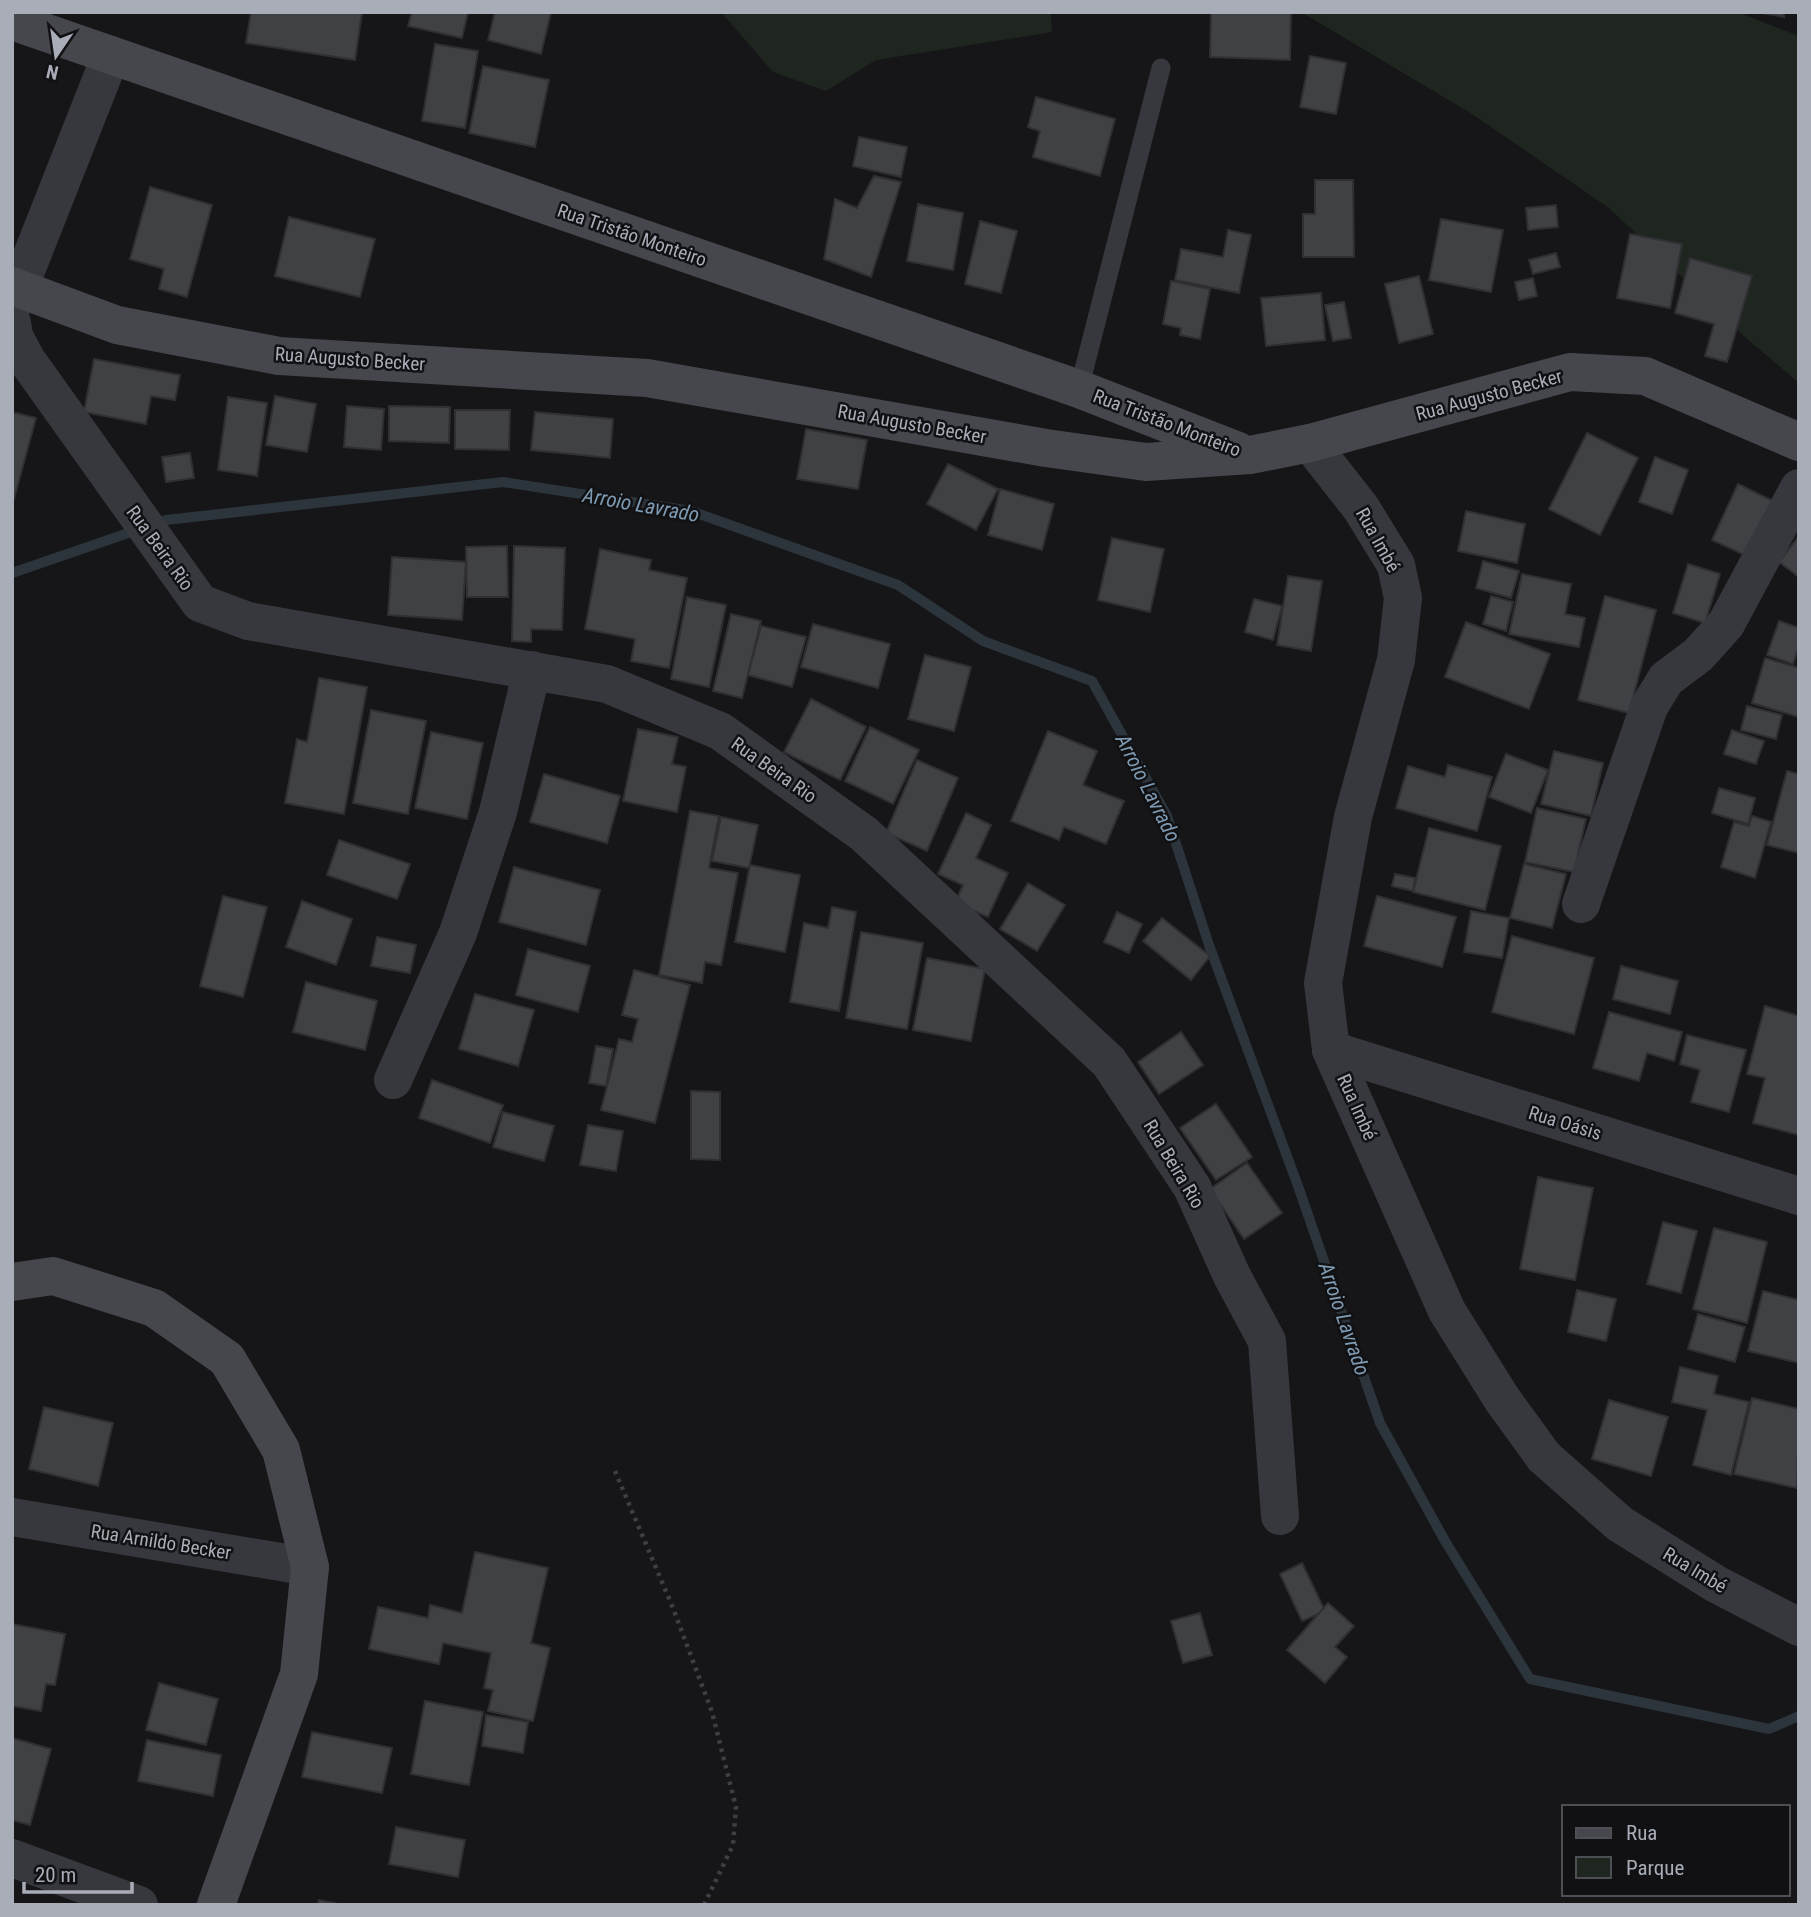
<svg xmlns="http://www.w3.org/2000/svg" width="1811" height="1917" viewBox="0 0 1811 1917" font-family="'Roboto Condensed',sans-serif">
	<rect width="100%" height="100%" fill="#161618"/>
	<g fill="#1e261f">
		<polygon points="721,12 1051,12 1052,32 876,60 826,91 773,72"/>
		<polygon points="1301,12 1737,12 1799,36 1799,383 1745,337 1609,208 1472,114"/>
	</g>
	<g fill="none" stroke-linecap="round" stroke-linejoin="round">
		<g stroke="#2c353c" stroke-width="10">
			<polyline points="153,524 166,520 503,482 691,511 898,585 983,641 1092,681 1167,816 1209,945 1298,1186 1380,1423 1445,1541 1530,1679 1769,1729 1799,1716"/>
			<polyline points="12,573 137,530"/>
		</g>
	</g>
	<g fill="#404145" stroke="#303034" stroke-width="2">
		<polygon points="251,12 362,12 355,60 246,43"/>
		<polygon points="412,12 468,12 462,38 408,26"/>
		<polygon points="495,12 551,12 541,54 488,40"/>
		<polygon points="1211,12 1291,12 1290,60 1210,57"/>
		<polygon points="1757,12 1784,12 1784,17"/>
		<polygon points="435,44 478,51 465,128 422,121"/>
		<polygon points="1310,56 1346,63 1336,114 1300,107"/>
		<polygon points="483,66 549,80 535,147 469,133"/>
		<polygon points="1036,97 1115,119 1100,176 1033,157 1040,131 1028,127"/>
		<polygon points="859,137 907,147 901,177 853,166"/>
		<polygon points="874,176 901,182 871,277 824,259 835,199 857,208"/>
		<polygon points="1315,180 1353,180 1354,257 1303,257 1303,214 1315,214"/>
		<polygon points="150,187 212,205 187,297 159,289 164,269 130,259"/>
		<polygon points="918,204 963,213 953,270 907,261"/>
		<polygon points="1556,205 1558,227 1528,230 1526,208"/>
		<polygon points="289,217 375,239 360,297 275,276"/>
		<polygon points="1441,219 1503,230 1491,292 1429,280"/>
		<polygon points="980,221 1017,231 1001,293 965,284"/>
		<polygon points="1228,230 1251,235 1239,293 1175,280 1181,249 1223,257"/>
		<polygon points="1630,234 1682,244 1670,308 1617,298"/>
		<polygon points="1556,253 1560,267 1533,274 1529,260"/>
		<polygon points="1690,258 1752,276 1727,362 1705,356 1714,324 1675,313"/>
		<polygon points="1419,276 1433,334 1399,343 1385,284"/>
		<polygon points="1533,278 1537,296 1519,300 1515,282"/>
		<polygon points="1171,281 1210,289 1200,339 1180,335 1181,328 1163,324"/>
		<polygon points="1321,293 1325,340 1266,346 1261,298"/>
		<polygon points="1344,302 1351,338 1333,341 1325,305"/>
		<polygon points="94,359 180,375 175,400 151,396 146,424 84,412"/>
		<polygon points="275,396 316,404 307,452 266,445"/>
		<polygon points="228,397 267,403 257,476 218,470"/>
		<polygon points="347,406 384,409 381,450 344,447"/>
		<polygon points="389,406 450,407 449,443 389,441"/>
		<polygon points="455,410 510,410 509,450 455,449"/>
		<polygon points="12,412 36,418 14,499 12,499"/>
		<polygon points="535,412 613,419 610,458 531,450"/>
		<polygon points="806,429 867,440 858,489 797,479"/>
		<polygon points="1587,433 1638,458 1600,535 1549,509"/>
		<polygon points="190,453 194,478 166,482 162,457"/>
		<polygon points="1655,457 1688,470 1672,514 1639,502"/>
		<polygon points="948,464 998,489 976,530 927,504"/>
		<polygon points="1738,484 1775,502 1749,557 1712,540"/>
		<polygon points="1000,489 1054,504 1042,550 988,535"/>
		<polygon points="1466,511 1525,524 1517,563 1458,551"/>
		<polygon points="1799,536 1799,577 1779,562"/>
		<polygon points="1112,538 1164,549 1150,612 1098,600"/>
		<polygon points="507,546 508,597 467,597 466,547"/>
		<polygon points="514,546 565,548 562,630 531,629 531,642 512,641"/>
		<polygon points="600,549 651,560 649,570 687,578 669,668 631,661 635,639 585,629"/>
		<polygon points="392,557 466,562 462,620 388,615"/>
		<polygon points="1483,561 1519,571 1511,598 1476,588"/>
		<polygon points="1688,564 1720,574 1705,623 1673,613"/>
		<polygon points="1522,574 1571,584 1565,614 1585,618 1579,647 1509,634"/>
		<polygon points="1288,576 1322,581 1311,651 1277,645"/>
		<polygon points="1491,596 1513,602 1506,631 1483,624"/>
		<polygon points="1605,596 1656,610 1629,713 1578,700"/>
		<polygon points="687,597 726,605 709,687 671,679"/>
		<polygon points="1254,599 1282,606 1273,640 1245,632"/>
		<polygon points="731,614 761,621 742,698 713,691"/>
		<polygon points="1779,621 1799,628 1799,646 1793,664 1767,655"/>
		<polygon points="1466,622 1550,654 1529,709 1445,677"/>
		<polygon points="813,624 890,644 878,688 801,667"/>
		<polygon points="761,626 806,637 792,687 748,675"/>
		<polygon points="925,655 971,667 954,731 908,719"/>
		<polygon points="1765,658 1799,668 1799,717 1752,703"/>
		<polygon points="319,678 367,687 344,814 285,803 297,739 307,742"/>
		<polygon points="811,699 866,727 840,780 784,752"/>
		<polygon points="1747,706 1782,715 1776,739 1741,730"/>
		<polygon points="371,710 426,721 408,814 353,803"/>
		<polygon points="870,727 919,750 893,804 845,781"/>
		<polygon points="638,729 678,737 672,764 686,767 677,812 623,801"/>
		<polygon points="1732,730 1764,741 1756,764 1724,754"/>
		<polygon points="1048,731 1097,751 1083,785 1124,801 1106,844 1064,827 1059,840 1011,821"/>
		<polygon points="431,732 483,743 467,819 415,808"/>
		<polygon points="1554,751 1603,763 1591,816 1541,804"/>
		<polygon points="1506,754 1548,770 1531,813 1489,797"/>
		<polygon points="917,760 958,778 927,851 886,833"/>
		<polygon points="1448,765 1492,777 1477,831 1396,808 1408,766 1445,777"/>
		<polygon points="1787,771 1799,774 1799,853 1767,845"/>
		<polygon points="544,774 620,796 607,843 530,822"/>
		<polygon points="1719,788 1755,798 1748,824 1712,813"/>
		<polygon points="1537,808 1586,819 1574,872 1525,862"/>
		<polygon points="690,811 719,816 709,868 738,873 721,965 705,962 702,983 659,975"/>
		<polygon points="966,813 991,825 976,858 1008,873 988,917 955,903 963,885 938,874"/>
		<polygon points="1752,816 1771,822 1755,878 1721,867 1734,822 1749,826"/>
		<polygon points="721,817 758,825 749,868 712,861"/>
		<polygon points="1429,828 1501,846 1485,910 1413,892"/>
		<polygon points="339,840 410,864 397,899 327,875"/>
		<polygon points="1524,864 1566,874 1552,928 1510,918"/>
		<polygon points="750,865 800,875 785,952 735,942"/>
		<polygon points="514,867 600,890 586,945 499,922"/>
		<polygon points="1395,874 1415,878 1413,891 1392,886"/>
		<polygon points="1028,883 1065,905 1037,951 1000,929"/>
		<polygon points="223,896 267,907 243,997 200,986"/>
		<polygon points="1377,896 1456,917 1442,967 1364,946"/>
		<polygon points="302,901 352,919 336,965 286,947"/>
		<polygon points="832,907 856,912 839,1011 790,1002 804,923 828,928"/>
		<polygon points="1471,911 1509,918 1502,958 1464,952"/>
		<polygon points="1117,912 1142,924 1129,953 1104,942"/>
		<polygon points="1162,918 1210,956 1191,980 1143,941"/>
		<polygon points="861,932 923,943 907,1029 846,1018"/>
		<polygon points="1512,936 1594,958 1574,1034 1492,1012"/>
		<polygon points="377,937 416,945 410,973 371,966"/>
		<polygon points="528,949 590,966 578,1012 516,995"/>
		<polygon points="927,958 985,969 971,1041 913,1030"/>
		<polygon points="1621,966 1678,981 1670,1014 1613,999"/>
		<polygon points="634,970 690,985 655,1123 601,1110 619,1039 632,1042 638,1019 622,1015"/>
		<polygon points="306,982 377,1001 365,1050 293,1032"/>
		<polygon points="475,994 534,1010 518,1066 459,1049"/>
		<polygon points="1765,1006 1799,1016 1799,1135 1753,1123 1765,1078 1747,1074"/>
		<polygon points="1609,1012 1682,1032 1674,1061 1647,1053 1639,1081 1593,1068"/>
		<polygon points="1181,1032 1203,1065 1159,1094 1138,1062"/>
		<polygon points="1687,1035 1746,1050 1729,1112 1691,1102 1700,1070 1680,1064"/>
		<polygon points="596,1046 613,1049 606,1086 589,1083"/>
		<polygon points="432,1080 503,1105 490,1143 419,1118"/>
		<polygon points="691,1091 720,1092 720,1160 691,1159"/>
		<polygon points="1216,1104 1252,1157 1216,1180 1180,1128"/>
		<polygon points="503,1112 554,1126 544,1161 493,1147"/>
		<polygon points="588,1125 623,1131 616,1171 580,1165"/>
		<polygon points="1247,1163 1282,1213 1244,1239 1210,1189"/>
		<polygon points="1538,1177 1593,1188 1575,1280 1520,1269"/>
		<polygon points="1663,1222 1697,1231 1681,1293 1647,1284"/>
		<polygon points="1714,1228 1767,1242 1747,1323 1693,1309"/>
		<polygon points="1577,1290 1616,1299 1606,1341 1568,1332"/>
		<polygon points="1763,1291 1799,1300 1799,1363 1748,1351"/>
		<polygon points="1698,1314 1745,1327 1735,1362 1688,1349"/>
		<polygon points="1680,1367 1718,1376 1714,1394 1749,1402 1731,1475 1693,1465 1707,1410 1672,1402"/>
		<polygon points="1752,1398 1799,1409 1797,1488 1734,1474"/>
		<polygon points="1609,1400 1668,1417 1651,1476 1592,1459"/>
		<polygon points="44,1407 113,1423 98,1486 29,1469"/>
		<polygon points="475,1552 548,1568 531,1643 550,1648 533,1721 488,1711 493,1690 484,1688 491,1653 443,1643 439,1664 369,1649 378,1607 428,1618 430,1605 462,1613"/>
		<polygon points="1302,1563 1325,1611 1302,1621 1280,1574"/>
		<polygon points="1328,1603 1354,1626 1335,1647 1347,1657 1325,1683 1287,1650"/>
		<polygon points="1200,1613 1212,1655 1183,1663 1171,1621"/>
		<polygon points="12,1624 65,1634 55,1685 46,1684 41,1711 12,1706"/>
		<polygon points="159,1683 218,1699 206,1745 146,1730"/>
		<polygon points="425,1701 483,1712 469,1785 411,1774"/>
		<polygon points="486,1715 528,1722 523,1753 482,1746"/>
		<polygon points="312,1732 392,1748 382,1793 302,1777"/>
		<polygon points="12,1738 51,1749 30,1825 12,1820"/>
		<polygon points="147,1740 221,1755 213,1796 138,1781"/>
		<polygon points="396,1827 465,1840 458,1877 389,1864"/>
		<polygon points="319,1900 343,1905 318,1905"/>
	</g>
	<g fill="none" stroke-linecap="round" stroke-linejoin="round">
		<polyline stroke="#3d3f44" stroke-width="4.5" stroke-dasharray="3.5 5" stroke-linecap="butt" points="615,1471 673,1608 712,1712 736,1807 733,1845 704,1905"/>
		<polyline stroke="#37383d" stroke-width="19" points="1079,389 1161,68"/>
		<g stroke="#37383d" stroke-width="38">
			<polyline points="12,306 111,55"/>
			<polyline points="12,323 14,336 26,359 200,603 248,621 607,684 720,731 864,834 1109,1062 1192,1187 1232,1276 1267,1341 1280,1516"/>
			<polyline points="1310,443 1361,508 1396,565 1403,598 1396,660 1353,817 1323,983 1331,1050 1447,1311 1502,1399 1544,1457 1620,1524 1716,1584 1799,1627"/>
			<polyline points="1581,904 1649,707 1666,679 1698,655 1726,624 1799,488"/>
			<polyline points="1331,1050 1799,1196"/>
			<polyline points="393,1080 458,933 498,812 532,670"/>
			<polyline points="12,1517 310,1567"/>
			<polyline points="12,1858 139,1905"/>
		</g>
		<g stroke="#45474d" stroke-width="38">
			<polyline points="12,21 1079,389 1238,451"/>
			<polyline points="12,286 117,325 279,356 647,378 1046,448 1146,462 1250,455 1310,443 1570,372 1645,376 1799,442"/>
			<polyline points="12,1282 53,1276 154,1308 227,1359 281,1450 310,1567 299,1674 216,1905"/>
		</g>
	</g>
	<g text-anchor="middle" dominant-baseline="central" stroke-width="5" stroke-linejoin="round" paint-order="stroke">
		<g font-size="19" fill="#a8adb8" stroke="#111113">
			<text transform="translate(632 235) rotate(19)">Rua Tristão Monteiro</text>
			<text transform="translate(350 359) rotate(4)">Rua Augusto Becker</text>
			<text transform="translate(1489 395) rotate(-15)">Rua Augusto Becker</text>
			<text transform="translate(1167 423) rotate(21)">Rua Tristão Monteiro</text>
			<text transform="translate(912 424) rotate(10)">Rua Augusto Becker</text>
			<text transform="translate(1378 540) rotate(61)">Rua Imbé</text>
			<text transform="translate(160 548) rotate(54)">Rua Beira Rio</text>
			<text transform="translate(774 770) rotate(35)">Rua Beira Rio</text>
			<text transform="translate(1357 1107) rotate(66)">Rua Imbé</text>
			<text transform="translate(1565 1123) rotate(17)">Rua Oásis</text>
			<text transform="translate(1174 1164) rotate(59)">Rua Beira Rio</text>
			<text transform="translate(161 1542) rotate(9)">Rua Arnildo Becker</text>
			<text transform="translate(1695 1570) rotate(31)">Rua Imbé</text>
		</g>
		<g font-size="21" font-style="italic" fill="#7f9bb3" stroke="#111113">
			<text transform="translate(641 505) rotate(10)">Arroio Lavrado</text>
			<text transform="translate(1148 788) rotate(63)">Arroio Lavrado</text>
			<text transform="translate(1344 1319) rotate(71)">Arroio Lavrado</text>
		</g>
	</g>
	<rect width="1811" height="1917" fill="none" stroke="#a8adb8" stroke-width="28"/>
	<rect x="1562" y="1805" width="228" height="91" fill="#111113" stroke="#4d4f55" stroke-width="2"/>
	<rect x="1576" y="1828" width="35" height="10" fill="#45474d" stroke="#4d4f55" stroke-width="2"/>
	<text x="1626" y="1840" font-size="21" fill="#a8adb8">Rua</text>
	<rect x="1576" y="1857" width="35" height="21" fill="#1e261f" stroke="#4d4f55" stroke-width="2"/>
	<text x="1626" y="1875" font-size="21" fill="#a8adb8">Parque</text>
	<g transform="translate(56 56) rotate(193)" stroke="#111113" stroke-width="5" paint-order="stroke">
	<path d="M0-5L12 26L0 18L-12 26Z" fill="#a8adb8"/>
	<text y="-10" font-size="19" font-weight="bold" text-anchor="middle" fill="#a8adb8">N</text>
	</g>
	<path d="M24 1882v10h108v-10" fill="none" stroke="#a8adb8" stroke-width="3.5"/>
	<text x="35" y="1882" font-size="21" fill="#a8adb8" stroke="#111113" stroke-width="5" paint-order="stroke">20 m</text>
</svg>
